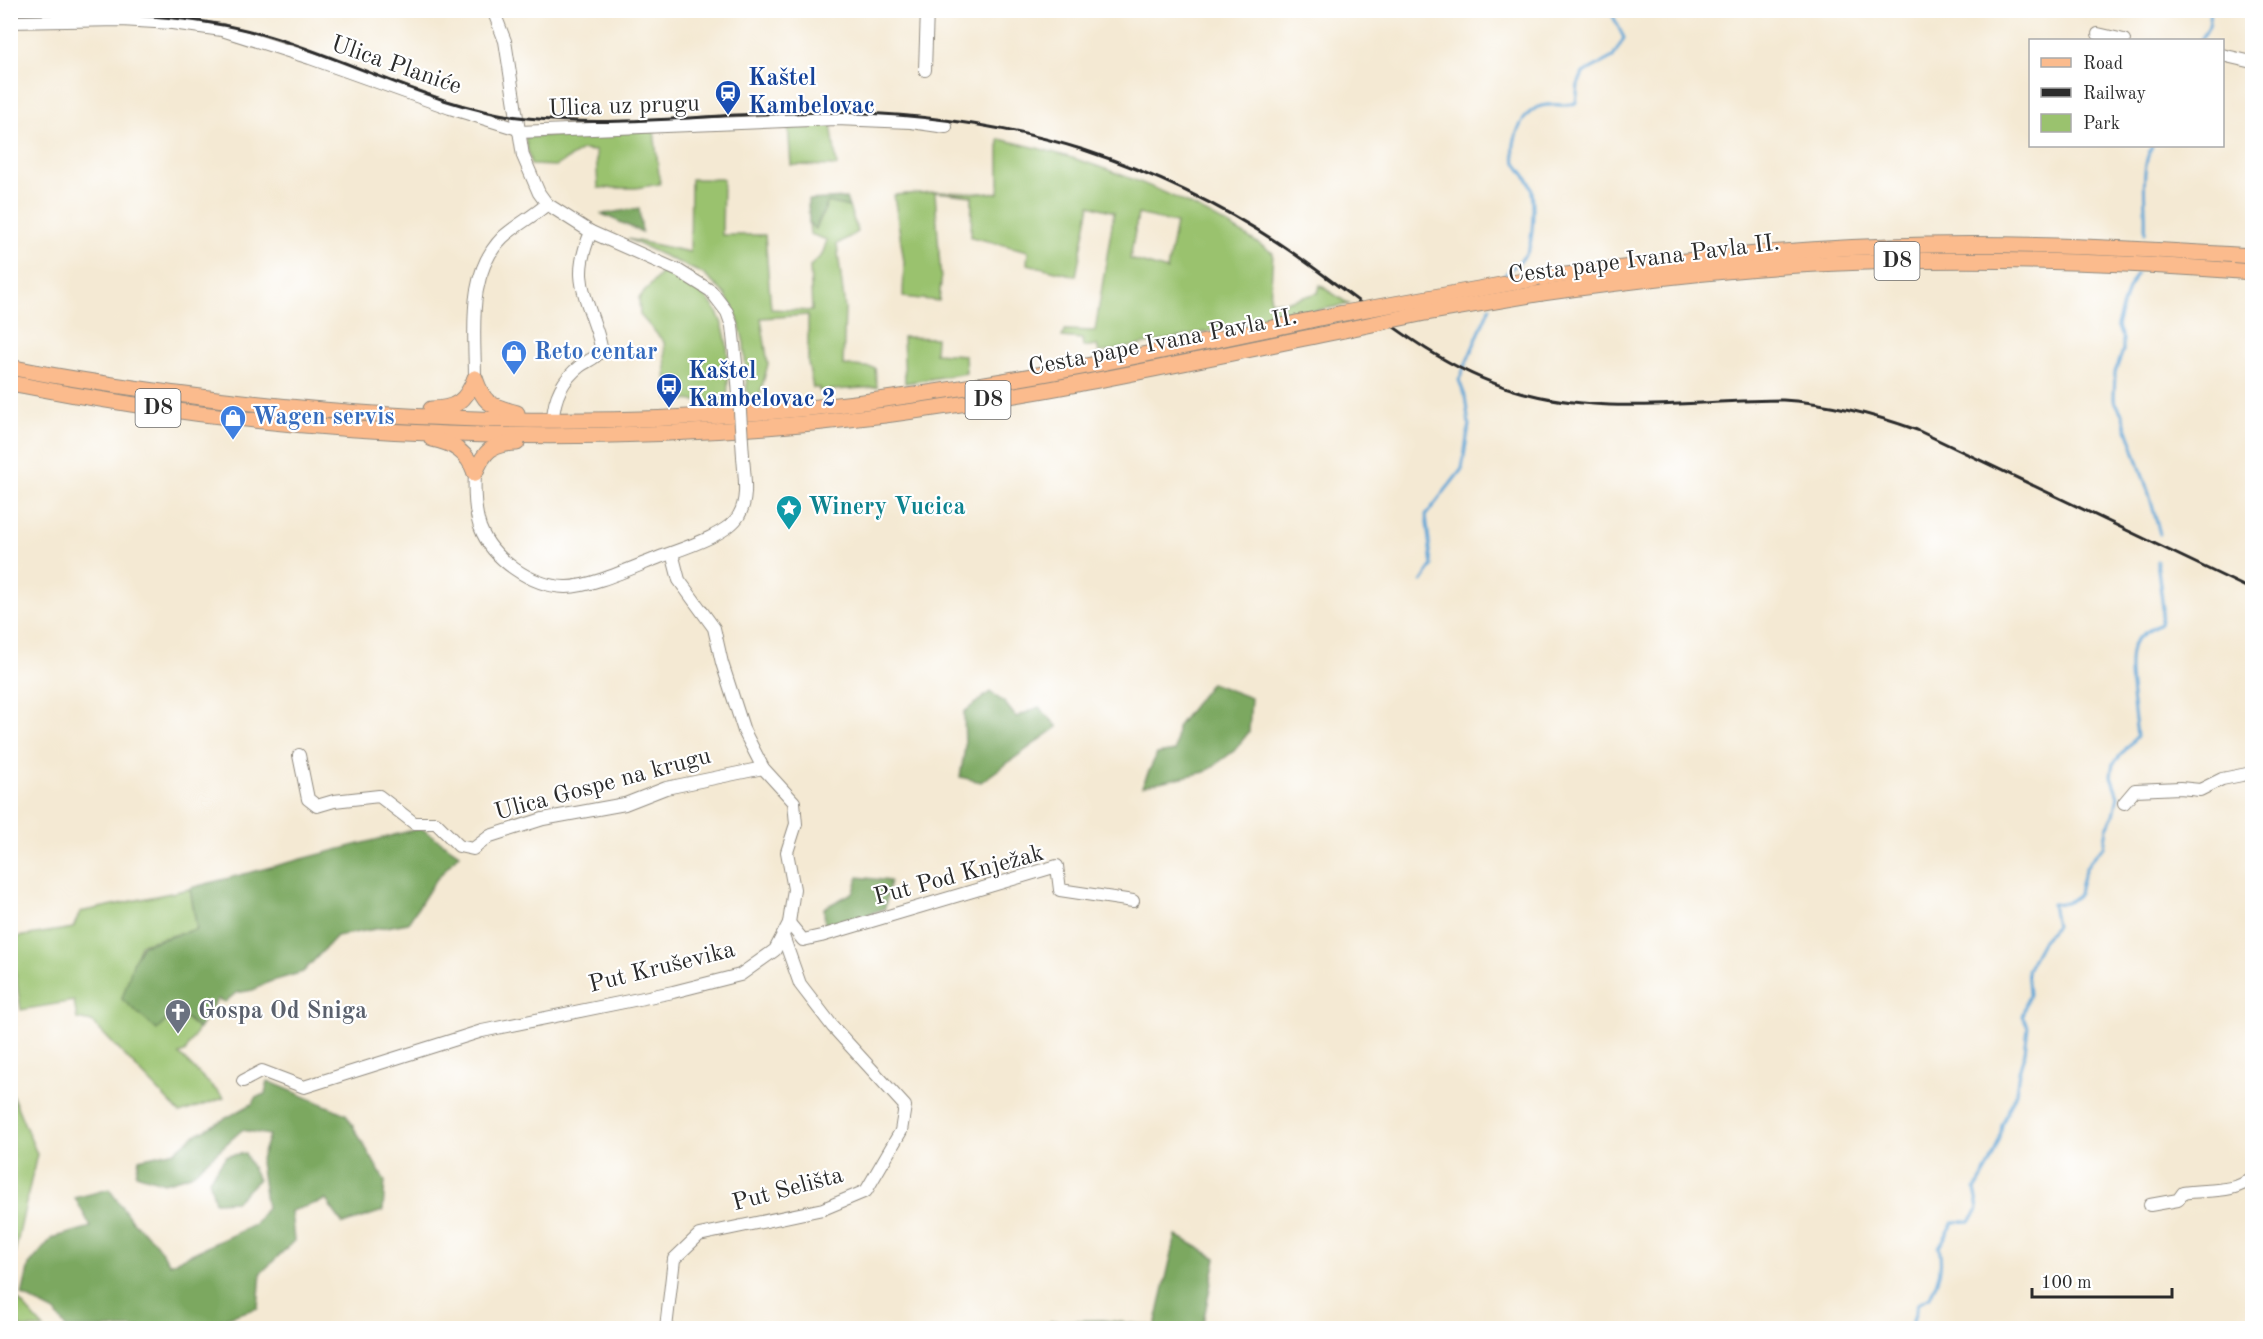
<svg xmlns="http://www.w3.org/2000/svg" width="2263" height="1339" viewBox="0 0 2263 1339" font-family="'Old Standard TT',serif">
	<rect width="100%" height="100%" fill="#fff"/>
	<filter id="ink" filterUnits="userSpaceOnUse"><feTurbulence type="fractalNoise" baseFrequency=".0167" numOctaves="2"/><feDisplacementMap in="SourceGraphic" scale="12" xChannelSelector="R" yChannelSelector="G"/><feConvolveMatrix kernelMatrix="1 2 1 2 8 2 1 2 1" color-interpolation-filters="sRGB"/></filter>
	<filter id="wash" filterUnits="userSpaceOnUse"><feTurbulence type="fractalNoise" baseFrequency=".008" numOctaves="4" result="noise"/><feDisplacementMap in="SourceGraphic" scale="24" xChannelSelector="R" yChannelSelector="G"/><feGaussianBlur stdDeviation="1.35" result="paint"/><feColorMatrix in="noise" values="0 0 0 0 0 0 0 0 0 0 0 0 0 0 0 0 0 1.4 0 .05"/><feComposite in="paint" operator="in"/></filter>
	<g filter="url(#wash)">
		<rect width="100%" height="100%" fill="#f4e9d3"/>
		<g fill="#9ac26e" stroke="#62764c" stroke-width="1.5" fill-rule="evenodd">
			<polygon points="831,123 837,166 791,165 788,124"/>
			<polygon points="654,130 660,184 636,188 598,188 596,151 582,150 556,166 531,165 525,137"/>
			<path d="M999 139C1097 160 1190 197 1273 253L1270 301 1285 302 1318 293 1320 285 1349 304 1099 353 1097 345 1083 347 1082 339 1062 337 1065 330 1095 331 1114 212 1090 205 1076 276 1027 264 1028 251 971 237 972 196 935 192 941 282 939 301 903 297 904 262 894 195 934 192 999 193ZM1138 214 1176 223 1167 270 1130 259Z"/>
			<polygon points="691,179 723,179 722,235 765,235 771,309 812,311 810,266 822,255 827,240 810,234 809,223 816,229 828,202 849,207 858,232 837,244 845,309 843,365 875,368 877,387 819,391 819,388 813,388 808,363 808,315 761,318 768,364 759,398 752,397 747,391 744,343 738,319 725,294 703,274 628,239 690,252"/>
			<path d="M663 271C675 278 689 284 700 292 733 318 729 366 727 403L668 399 664 342 640 315 639 298Z"/>
			<polygon points="903,337 936,338 935,353 965,355 966,373 905,383"/>
			<polygon points="190,889 197,929 141,944 122,999 177,1010 198,1029 185,1052 179,1054 224,1098 180,1113 92,1022 77,1019 74,1001 21,1010 10,938 73,928 80,912"/>
			<polygon points="11,1092 37,1154 11,1270"/>
			<polygon points="11,1292 44,1328 20,1328 18,1320 11,1309"/>
		</g>
		<g fill="#7ba861" stroke="#536a46" stroke-width="1.5">
			<polygon points="846,198 849,207 828,202 815,229 809,223 808,200"/>
			<polygon points="639,208 642,232 602,214"/>
			<polygon points="1211,683 1251,698 1249,732 1234,751 1205,772 1142,786 1157,754 1175,751 1177,727"/>
			<polygon points="990,692 1005,703 1016,717 1039,707 1058,727 981,782 960,777 965,748 964,712"/>
			<polygon points="421,828 459,854 435,881 408,923 337,936 303,972 269,982 253,990 236,993 225,1002 217,999 199,1029 177,1010 157,1030 122,999 134,960 143,945 197,929 190,888"/>
			<polygon points="858,877 890,881 885,908 825,931 824,908 854,892"/>
			<polygon points="268,1081 346,1114 385,1181 383,1211 343,1224 326,1200 291,1211 294,1241 261,1273 258,1308 192,1328 66,1328 55,1312 22,1295 29,1265 52,1238 91,1227 75,1198 109,1189 132,1221 154,1241 170,1264 254,1225 267,1208 260,1162 269,1135 242,1130 191,1175 164,1183 136,1174 139,1159 175,1151 193,1136 252,1104 255,1098 265,1094"/>
			<polygon points="245,1153 258,1180 236,1201 215,1202 209,1180 226,1156"/>
			<polygon points="1176,1235 1216,1258 1202,1328 1045,1328 1051,1321 1102,1320 1155,1326"/>
		</g>
		<g fill="none" stroke-linecap="round" stroke-linejoin="round">
			<g stroke="#61a6d6" stroke-width="3">
				<polyline points="2201,40 2209,26 2211,10"/>
				<path d="M2145 233C2147 205 2139 170 2152 146"/>
				<polyline points="2137,274 2128,289 2117,325 2123,339 2123,351 2115,372 2114,399 2122,414 2149,494 2160,534"/>
				<path d="M1502 279C1508 268 1526 260 1529 248 1533 235 1535 196 1530 184 1527 176 1518 169 1515 160 1510 143 1520 117 1536 108 1548 101 1563 108 1576 103L1578 85 1583 73 1613 57 1624 38 1610 10"/>
				<polyline points="1422,581 1432,566 1426,515 1462,469 1469,425 1465,396 1459,380 1490,307"/>
				<path d="M1911 1328 1918 1303 1930 1297C1939 1277 1943 1268 1939 1247L1954 1222 1970 1221 1979 1208 1975 1190 1990 1164 2000 1138 2002 1125 2016 1093 2019 1071 2025 1052 2028 1027 2022 1016 2029 994 2027 970 2043 940 2056 926 2052 904 2067 903 2079 894C2083 871 2086 862 2104 847L2107 828 2114 815 2118 796 2111 776 2113 764 2137 736C2135 715 2125 663 2133 645 2138 635 2150 630 2160 624L2163 609 2157 561"/>
			</g>
		</g>
	</g>
	<g filter="url(#ink)">
		<g fill="none" stroke-linecap="round" stroke-linejoin="round">
			<g stroke="#908a7f" stroke-width="14">
				<g id="minor">
					<polyline points="493,10 505,41 523,156 539,193 547,204 591,232 679,271 711,291 727,312 732,326 738,382"/>
					<polyline points="10,22 121,20 172,23 222,30 310,58 450,108 518,129"/>
					<polyline points="2098,34 2124,40"/>
					<polyline points="2222,55 2252,62"/>
					<polyline points="925,70 927,10"/>
					<polyline points="519,132 836,119 911,122 946,127"/>
					<path d="M475 378C475 330 466 274 503 237 516 225 534 216 547 204"/>
					<path d="M553 419C554 398 562 380 580 366 588 360 597 359 601 348 600 339 596 329 593 320 580 283 575 270 591 232"/>
					<path d="M475 473C474 491 474 509 480 527 492 559 531 586 565 587 589 588 636 566 660 557 681 549 728 535 739 515 749 498 744 475 743 456"/>
					<polyline points="299,755 308,799 317,806 334,801 379,796 414,823 436,823 459,846 473,849 490,836 543,819 625,804 666,788 763,768"/>
					<polyline points="2124,803 2135,790 2180,788 2200,790 2222,779 2252,773"/>
					<polyline points="789,923 803,940 821,936 1057,866 1060,890 1133,901"/>
					<polyline points="243,1081 262,1071 304,1087 482,1031 673,992 740,975 775,950 789,923 794,889 787,852 796,824 794,802 763,768 744,731 722,663 714,628 679,580 672,553"/>
					<path d="M2150 1205 2178 1200 2183 1193C2205 1189 2236 1194 2252 1177"/>
					<polyline points="666,1328 674,1259 699,1235 823,1209 866,1191 901,1131 905,1106 833,1027 800,984 783,936"/>
				</g>
			</g>
			<g stroke="#908a7f" stroke-width="17">
				<g id="major">
					<path d="M1534 279C1664 262 1795 247 1927 245 2035 243 2144 249 2252 256"/>
					<path d="M1542 293C1634 280 1725 269 1817 264 1963 256 2108 261 2252 272"/>
					<path d="M10 367C65 379 121 386 177 394 401 424 631 430 855 403 1018 383 1178 348 1339 314"/>
					<path d="M475 378C485 406 490 405 517 413"/>
					<path d="M10 383C297 440 596 451 885 415 1040 395 1192 361 1344 330"/>
					<path d="M431 409C456 409 466 401 475 378"/>
					<path d="M432 439C452 443 468 452 475 473"/>
					<path d="M475 473C485 450 491 444 517 443"/>
				</g>
			</g>
			<use href="#minor" stroke="#fff" stroke-width="12"/>
			<use href="#major" stroke="#fbbb8d" stroke-width="15"/>
			<path stroke="#2b2b2b" stroke-width="3" d="M10 13C95 14 179 11 261 34 350 58 434 109 527 118 611 127 696 116 779 113 883 109 985 119 1084 150 1157 174 1229 209 1293 253 1364 302 1428 364 1514 390 1601 417 1693 400 1783 400 1830 403 1873 414 1917 430L2252 590"/>
			<g stroke="#908a7f" stroke-width="14" stroke-linecap="butt">
				<polyline id="minor-bridge" points="738,382 743,456"/>
			</g>
			<g stroke="#908a7f" stroke-width="17" stroke-linecap="butt">
				<g id="major-bridge">
					<polyline points="1339,314 1534,279"/>
					<polyline points="1344,330 1425,313 1542,293"/>
				</g>
			</g>
			<use href="#minor-bridge" stroke="#fff" stroke-width="12"/>
			<use href="#major-bridge" stroke="#fbbb8d" stroke-width="15"/>
		</g>
	</g>
	<defs>
		<g id="station-pin" transform="scale(1.35)"><path d="M0 17L-7.5 6A9.5 9.5 0 1 1 7.5 6Z" fill="#1a4fb4" stroke="#fff"/><path d="M-3-6H3Q5-6 5-4V2Q5 4 3 4L4.5 6H3L1.5 4h-3L-3 6H-4.5L-3 4Q-5 4-5 2V-4Q-5-6-3-6ZM-3.5-4v3h7v-3ZM-3.5 1v1.5H-2V1ZM2 1v1.5H3.5V1Z" fill="#fff"/></g>
		<g id="shop-pin" transform="scale(1.35)"><path d="M0 17L-7.5 6A9.5 9.5 0 1 1 7.5 6Z" fill="#3f7fe0" stroke="#fff"/><path d="M-5-2.5h2.3a2.7 3.5 0 0 1 5.4 0H5L5.5 6h-11ZM-1.5-2.5h3a1.5 2.3 0 0 0-3 0Z" fill="#fff"/></g>
		<g id="bus-pin" transform="scale(1.35)"><path d="M0 17L-7.5 6A9.5 9.5 0 1 1 7.5 6Z" fill="#1a4fb4" stroke="#fff"/><path d="M-5-6H5V4H4V6H2V4H-2V6H-4V4H-5ZM-3.5-4V0h7V-4ZM-3.5 1.2v1.5H-2V1.2ZM2 1.2v1.5H3.5V1.2Z" fill="#fff"/></g>
		<g id="sight-pin" transform="scale(1.35)"><path d="M0 17L-7.5 6A9.5 9.5 0 1 1 7.5 6Z" fill="#0f9aa8" stroke="#fff"/><path d="M0-6L1.8-2.2L6-1.7L2.9 1.2L3.7 5.4L0 3.3L-3.7 5.4L-2.9 1.2L-6-1.7L-1.8-2.2Z" fill="#fff"/></g>
		<g id="church-pin" transform="scale(1.35)"><path d="M0 17L-7.5 6A9.5 9.5 0 1 1 7.5 6Z" fill="#6b7280" stroke="#fff"/><path d="M-1.2-6h2.4v3.5h3.3v2.4h-3.3V6h-2.4V-.1h-3.3v-2.4h3.3Z" fill="#fff"/></g>
	</defs>
	<g fill-rule="evenodd">
		<use href="#station-pin" x="728" y="93"/>
		<use href="#shop-pin" x="514" y="353"/>
		<use href="#bus-pin" x="669" y="386"/>
		<use href="#shop-pin" x="233" y="418"/>
		<use href="#sight-pin" x="789" y="508"/>
		<use href="#church-pin" x="178" y="1012"/>
	</g>
	<g text-anchor="middle" dominant-baseline="central" stroke-width="4.5" stroke-linejoin="round" paint-order="stroke">
		<g fill="#fff" stroke="#6b6b6b" stroke-width="1.5">
			<rect x="1874.5" y="242" width="45" height="38" rx="4.5"/>
			<rect x="965.5" y="381" width="45" height="38" rx="4.5"/>
			<rect x="135.5" y="389" width="45" height="38" rx="4.5"/>
		</g>
		<g font-size="22" font-weight="bold" fill="#2b2b2b">
			<text x="1897" y="261">D8</text>
			<text x="988" y="400">D8</text>
			<text x="158" y="408">D8</text>
		</g>
		<g font-size="24" fill="#2b2b2b" stroke="#fff">
			<text transform="translate(396 66) rotate(19)">Ulica Planiće</text>
			<text transform="translate(624 107) rotate(-2)">Ulica uz prugu</text>
			<text transform="translate(1644 260) rotate(-7)">Cesta pape Ivana Pavla II.</text>
			<text transform="translate(1163 343) rotate(-11)">Cesta pape Ivana Pavla II.</text>
			<text transform="translate(603 785) rotate(-15)">Ulica Gospe na krugu</text>
			<text transform="translate(959 876) rotate(-15)">Put Pod Knježak</text>
			<text transform="translate(662 968) rotate(-14)">Put Kruševika</text>
			<text transform="translate(788 1190) rotate(-15)">Put Selišta</text>
		</g>
		<g font-size="24" font-weight="bold" fill="#164399" stroke="#fff" text-anchor="start">
			<text x="748" y="79">Kaštel<tspan x="748" dy="28">Kambelovac</tspan></text>
			<text x="688" y="372">Kaštel<tspan x="688" dy="28">Kambelovac 2</tspan></text>
		</g>
		<g font-size="24" font-weight="bold" fill="#366cbe" stroke="#fff" text-anchor="start">
			<text x="534" y="353">Reto centar</text>
			<text x="252" y="418">Wagen servis</text>
		</g>
		<g font-size="24" font-weight="bold" fill="#0d838f" stroke="#fff" text-anchor="start">
			<text x="808" y="508">Winery Vucica</text>
		</g>
		<g font-size="24" font-weight="bold" fill="#5b616d" stroke="#fff" text-anchor="start">
			<text x="198" y="1012">Gospa Od Sniga</text>
		</g>
	</g>
	<rect width="2263" height="1339" fill="none" stroke="#fff" stroke-width="36"/>
	<rect x="2029" y="39" width="195" height="108" fill="#ffffff" stroke="#aaaaaa" stroke-width="1.5"/>
	<rect x="2041" y="58" width="30" height="9" fill="#fbbb8d" stroke="#aaaaaa" stroke-width="1.5"/>
	<text x="2083" y="69" font-size="18" fill="#2b2b2b">Road</text>
	<rect x="2041" y="88" width="30" height="9" fill="#2b2b2b" stroke="#aaaaaa" stroke-width="1.5"/>
	<text x="2083" y="99" font-size="18" fill="#2b2b2b">Railway</text>
	<rect x="2041" y="114" width="30" height="18" fill="#9ac26e" stroke="#aaaaaa" stroke-width="1.5"/>
	<text x="2083" y="129" font-size="18" fill="#2b2b2b">Park</text>
	<path d="M2032 1288v9h140v-9" fill="none" stroke="#2b2b2b" stroke-width="3"/>
	<text x="2041" y="1288" font-size="18" fill="#2b2b2b" stroke="#ffffff" stroke-width="4.5" paint-order="stroke">100 m</text>
</svg>
